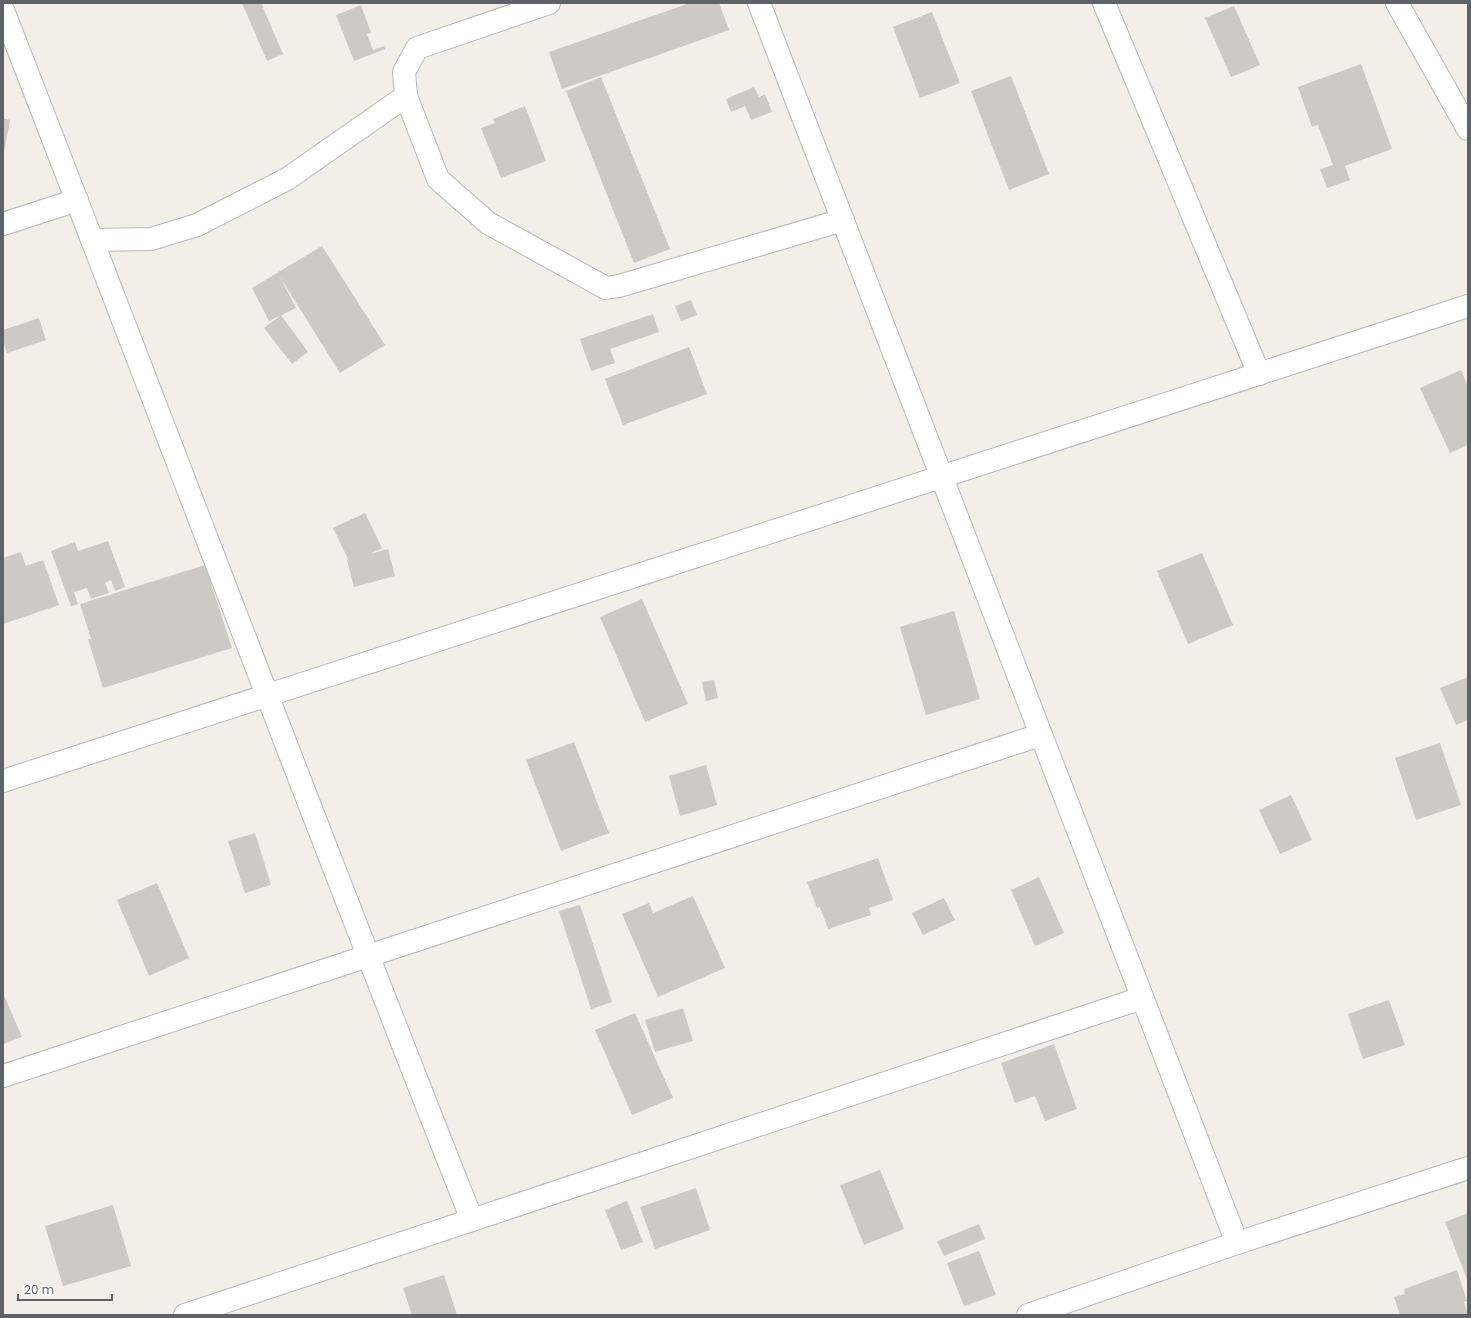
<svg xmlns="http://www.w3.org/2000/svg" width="1471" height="1318" viewBox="0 0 1471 1318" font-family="Poppins,sans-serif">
	<rect width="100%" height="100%" fill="#f1efe8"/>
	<g fill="#cccac5">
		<polygon points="242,3 261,3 283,54 267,61"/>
		<polygon points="690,3 719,3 729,30 562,89 549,52"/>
		<polygon points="361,5 371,33 367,34 373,50 384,46 385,49 354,61 336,15"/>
		<polygon points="1234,6 1260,65 1231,77 1205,18"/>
		<polygon points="932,12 960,83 920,98 893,27"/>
		<polygon points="1361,64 1392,149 1345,166 1350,180 1327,188 1320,169 1333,165 1318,125 1312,127 1298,87"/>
		<polygon points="1011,76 1049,174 1009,190 971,91"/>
		<polygon points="601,77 670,249 634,263 566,91"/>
		<polygon points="754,87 759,97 765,94 772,112 751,120 745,106 731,112 726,99"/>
		<polygon points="525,106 546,161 501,178 481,128 495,123 493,119"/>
		<polygon points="3,118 10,120 4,152 3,152"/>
		<polygon points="322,246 385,345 340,373 280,277 296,308 269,321 252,288"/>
		<polygon points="691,300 697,315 681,321 675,306"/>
		<polygon points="653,314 659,332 610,349 615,363 591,371 580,339"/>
		<polygon points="281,315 308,352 292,364 264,328"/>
		<polygon points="39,318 46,340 7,353 3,340 3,330"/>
		<polygon points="689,347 707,394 623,425 605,379"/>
		<polygon points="1461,370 1468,386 1468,445 1450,453 1420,388"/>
		<polygon points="365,513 382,548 370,554 388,549 395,576 354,587 347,560 348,559 333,528"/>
		<polygon points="108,541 125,587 115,591 111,580 105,583 109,593 91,599 87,588 74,592 78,604 71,606 51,551 75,542 78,551"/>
		<polygon points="21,552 26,566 43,560 59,605 3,624 3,558"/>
		<polygon points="1202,553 1233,625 1188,644 1157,571"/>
		<polygon points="205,565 232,648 103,688 88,639 91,639 80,604"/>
		<polygon points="642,599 688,704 645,722 600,617"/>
		<polygon points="954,611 980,699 926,715 900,627"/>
		<polygon points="1468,677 1468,720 1456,725 1440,688"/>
		<polygon points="714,680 718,698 706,701 702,682"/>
		<polygon points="574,742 609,833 561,851 526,760"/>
		<polygon points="1440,743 1461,805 1416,820 1395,758"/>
		<polygon points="706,765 717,805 680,816 669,776"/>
		<polygon points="1291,795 1312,840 1280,854 1259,810"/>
		<polygon points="255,833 271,885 245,893 228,841"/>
		<polygon points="878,858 893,900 869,908 871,915 828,929 820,907 817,908 807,882"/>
		<polygon points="1039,877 1064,933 1035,946 1011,890"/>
		<polygon points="157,883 189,958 149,976 117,900"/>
		<polygon points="693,896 725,968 658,997 622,914 649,903 653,913"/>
		<polygon points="944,898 955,920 923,935 912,913"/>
		<polygon points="580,905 612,1002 591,1009 559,911"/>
		<polygon points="3,993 22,1037 3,1044"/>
		<polygon points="1389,1000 1405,1045 1363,1059 1348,1014"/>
		<polygon points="683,1008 693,1041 655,1052 645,1020"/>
		<polygon points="635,1013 673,1098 632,1115 595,1030"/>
		<polygon points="1054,1044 1077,1109 1045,1121 1035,1096 1015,1103 1001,1063"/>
		<polygon points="880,1170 904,1229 864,1245 840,1185"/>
		<polygon points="696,1188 710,1230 655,1249 640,1207"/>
		<polygon points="627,1201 643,1242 621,1250 605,1210"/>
		<polygon points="113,1205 131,1266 63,1286 45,1226"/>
		<polygon points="1468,1213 1468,1282 1445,1222"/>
		<polygon points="979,1224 985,1239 944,1256 937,1241"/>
		<polygon points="979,1251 996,1295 964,1306 947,1263"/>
		<polygon points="1457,1270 1467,1301 1464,1302 1468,1315 1400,1315 1394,1297 1405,1294 1404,1289"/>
		<polygon points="444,1275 457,1315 412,1315 403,1288"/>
	</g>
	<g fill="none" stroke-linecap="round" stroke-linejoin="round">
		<g stroke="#b5b8bc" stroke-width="24">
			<g id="minor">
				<polyline points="549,3 417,48 404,72 406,96 438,179 488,223 606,288 619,286 843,220"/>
				<polyline points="759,3 1237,1243"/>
				<polyline points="1104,3 1259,374"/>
				<polyline points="1397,3 1468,129"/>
				<path d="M3 10C160 413 312 818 472 1220"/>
				<polyline points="3,224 77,200"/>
				<polyline points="93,240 151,239 197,225 287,179 406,96"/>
				<polyline points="3,781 1468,306"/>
				<polyline points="3,1076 1040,735"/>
				<polyline points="185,1315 1142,998"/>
				<polyline points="1028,1315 1237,1243 1468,1168"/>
			</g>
		</g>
		<use href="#minor" stroke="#fff" stroke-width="22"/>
	</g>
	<rect width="1471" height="1318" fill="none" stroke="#5f6368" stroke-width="8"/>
	<path d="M18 1294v6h94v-6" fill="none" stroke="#5f6368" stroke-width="2"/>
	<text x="24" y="1294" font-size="12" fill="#5f6368" stroke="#ffffff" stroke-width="3" paint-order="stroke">20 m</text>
</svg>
